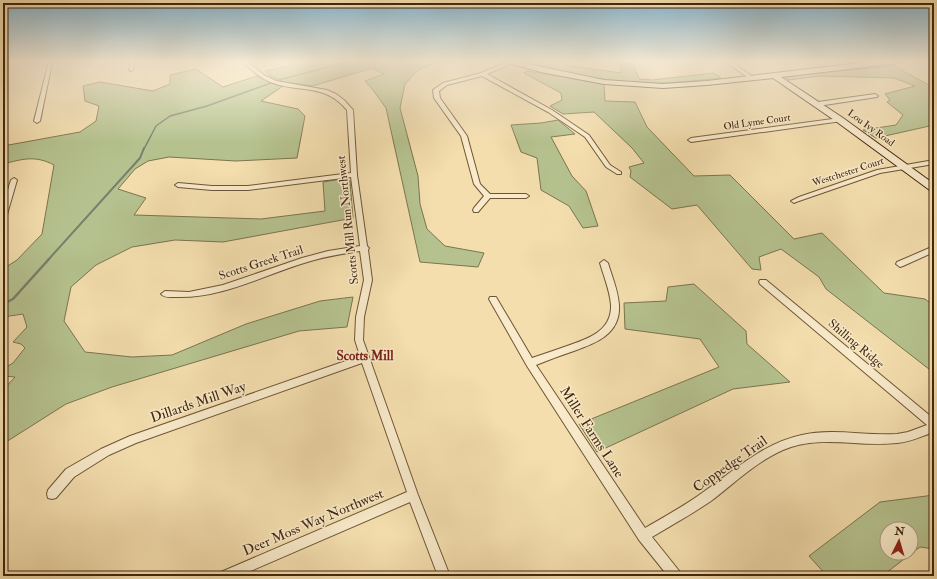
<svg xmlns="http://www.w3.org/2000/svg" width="937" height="579" viewBox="0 0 937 579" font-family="'IM FELL Double Pica',serif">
	<rect width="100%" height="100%" fill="#f4deae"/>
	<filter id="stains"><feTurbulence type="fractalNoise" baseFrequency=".005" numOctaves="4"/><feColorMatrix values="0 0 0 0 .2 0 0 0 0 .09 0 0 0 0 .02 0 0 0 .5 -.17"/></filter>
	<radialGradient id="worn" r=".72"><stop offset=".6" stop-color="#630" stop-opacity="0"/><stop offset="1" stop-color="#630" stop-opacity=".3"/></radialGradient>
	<g fill="#b5c28f" stroke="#7c744e" fill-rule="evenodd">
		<polygon points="287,61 403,61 407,65 425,61 465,61 433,64 418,70 405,84 400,108 418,176 420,204 427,229 445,246 484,253 478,267 420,262 386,108 373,90 365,81 384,74 372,68 313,86 283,82 271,76 265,71 289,66"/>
		<path d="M517 61H556L571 66 621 73V63L633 64 639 79 652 80 714 73 721 78C694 81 668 84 641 83 599 81 557 71 517 61Z"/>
		<polygon points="894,66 934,88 934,125 876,138 863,130 896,125 903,115 887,102 890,100 885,94 915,86 894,78 821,76 788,80 785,76"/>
		<path d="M196 69 223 87 257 76 274 84 283 86 261 101 298 109 305 116 297 158 236 161 169 157 148 161 135 169 118 189 146 198 134 215 261 219 325 211 323 182 341 179 350 181 353 218 223 242 175 240 132 247 96 265 71 287 64 321 85 352 132 357 172 355 246 324 320 301 353 297 347 327 299 331 112 387 66 404 6 442 3 445V390L15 377 3 376V369L13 363 25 348 21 344 13 342 27 327 23 314 3 317V269L17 260 42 234 54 165C35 155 23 159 3 164V146L80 132 96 121 99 106 85 101 83 86 100 82 153 91 170 84V75Z"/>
		<polygon points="527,71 604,84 605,101 635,102 647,127 694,176 730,175 794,239 822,233 884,293 925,299 934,306 934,373 826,289 819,277 781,249 759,257 761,270 752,269 697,205 672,209 630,177 631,171 629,167 644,163 632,148 594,112 563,114 550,106 562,100 561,93 524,73"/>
		<polygon points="558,120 575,134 551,137 572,176 586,191 598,226 583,228 569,206 541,190 537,158 521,152 511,125 541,123"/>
		<polygon points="694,284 746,331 747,344 790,382 733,389 597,452 579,424 719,367 700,339 625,329 624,303 666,301 668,287"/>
		<path d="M934 495V549L920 547 882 576H827L809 556 880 502ZM887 529H911V553H887Z"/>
	</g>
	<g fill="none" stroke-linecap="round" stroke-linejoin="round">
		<g stroke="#78806d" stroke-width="1.5">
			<polyline points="279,80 351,61"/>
			<polyline points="144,149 156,126 170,116 207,106 271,83"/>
		</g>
		<polyline stroke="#78806d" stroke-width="2" points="48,260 140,158 144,148"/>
		<polyline stroke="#78806d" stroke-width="2.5" points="3,304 13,299 49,259"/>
		<g stroke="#6e5536" stroke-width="2">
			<g id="street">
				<polygon points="49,61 54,61 52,63 40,121 37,123 34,121"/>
				<polygon points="131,61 135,61 133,70 131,71 129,70"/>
				<path d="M242 61H247L264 75 276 81 327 90 336 94 344 100 353 110 357 175 367 246 369 248 368 250 372 280 364 317 363 340 418 495 450 576H438L410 502 239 576H219L221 572 407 492 362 363 136 443 109 455 74 477 56 498 52 499 48 498 47 494 48 490 66 469 101 449 130 436 360 356 355 340 356 317 364 280 360 251C341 254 322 257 304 263 262 276 220 299 175 297 170 297 164 298 161 294L165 291 189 292 223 285 302 258 328 251 360 246 351 177 248 190H212L178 187 175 185 178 183 212 186H248L351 173 347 110C324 83 302 93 273 83 261 79 251 70 242 61Z"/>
				<polygon points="725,61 731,61 754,78 750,79"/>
				<polygon points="508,62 510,63 510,64 487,74 552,110 589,135 610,165 621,172 621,174 617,174 606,167 585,137 548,112 482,76 447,85 439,91 440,98 467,136 480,184 490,194 526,194 529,196 526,198 490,198 478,212 474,212 473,210 474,208 484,196 474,184 461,136 434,98 433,90 443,83 481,73"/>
				<polygon points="875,94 878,96 877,97 818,106 815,104 818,102"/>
				<polygon points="840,118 842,119 842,121 691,142 688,140 691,138"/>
				<polygon points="934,160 934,164 880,173 796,202 794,203 791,201 799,197 877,170"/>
				<polygon points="14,178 17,180 6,218 3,220 3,206 11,180"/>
				<polygon points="934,246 934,252 903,266 900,267 896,264 897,262"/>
				<path d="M604 260 608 263C612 277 618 290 619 305 621 335 594 344 571 352 559 356 548 360 536 365L645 528C664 517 684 506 702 493 734 471 763 443 802 435 833 428 865 436 897 434L908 432 927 425 760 284 759 282 760 280H766L934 419V432C922 436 910 442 897 443 861 447 826 436 791 447 761 457 736 482 711 501 692 514 672 525 652 537L680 572 682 576H668L639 540 527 366 489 299 490 297H496L532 358C544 354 556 350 567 346 588 339 612 331 611 305 610 291 604 277 600 263Z"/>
			</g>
		</g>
		<g stroke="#42270e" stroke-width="2">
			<polygon id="secondary" points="501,61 514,61 604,80 663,84 707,81 877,61 902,61 899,63 781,77 843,118 934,184 934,192 931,191 837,122 773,78 707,85 663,88 604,84 541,72"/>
		</g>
		<use href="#street" fill="#f8eaca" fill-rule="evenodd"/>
		<use href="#secondary" fill="#f8eaca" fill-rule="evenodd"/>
	</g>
	<linearGradient id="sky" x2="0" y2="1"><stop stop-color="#89b7d0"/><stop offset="0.43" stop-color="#faf0db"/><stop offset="1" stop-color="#faf0db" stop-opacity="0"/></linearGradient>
	<rect width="937" height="142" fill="url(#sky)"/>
	<g text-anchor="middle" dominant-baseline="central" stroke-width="3" stroke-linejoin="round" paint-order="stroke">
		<g font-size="10" fill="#42270e" stroke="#f8eaca">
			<text transform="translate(757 122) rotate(-8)">Old Lyme Court</text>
			<text transform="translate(871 128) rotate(36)">Lou Ivy Road</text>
			<text transform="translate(848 172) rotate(-18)">Westchester Court</text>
		</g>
		<g font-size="12" fill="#42270e" stroke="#f8eaca">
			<text transform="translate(348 220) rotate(-96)">Scotts Mill Run Northwest</text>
			<text transform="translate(261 263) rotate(-18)">Scotts Greek Trail</text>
			<text transform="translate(856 344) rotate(40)">Shilling Ridge</text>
		</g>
		<g font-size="13" font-weight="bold" fill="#7a1f14" stroke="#f8eaca">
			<text x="365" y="356">Scotts Mill</text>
		</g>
		<g font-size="14" fill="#42270e" stroke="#f8eaca">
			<text transform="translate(198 402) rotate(-19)">Dillards Mill Way</text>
			<text transform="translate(592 432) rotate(57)">Miller Farms Lane</text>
			<text transform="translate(730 464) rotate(-35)">Coppedge Trail</text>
			<text transform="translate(313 522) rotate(-23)">Deer Moss Way Northwest</text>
		</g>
	</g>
	<rect width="937" height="579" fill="none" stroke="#f4deae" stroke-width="16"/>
	<rect x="4" y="4" width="929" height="571" fill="none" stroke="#42270e" stroke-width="2"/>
	<rect x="8" y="8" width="921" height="563" fill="none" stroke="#42270e"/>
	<g transform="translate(899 541) rotate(5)"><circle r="19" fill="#f8eaca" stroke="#af9c7f"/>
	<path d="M0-3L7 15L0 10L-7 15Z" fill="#8f2418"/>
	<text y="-6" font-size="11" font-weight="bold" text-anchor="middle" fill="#42270e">N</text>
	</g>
	<rect width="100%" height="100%" filter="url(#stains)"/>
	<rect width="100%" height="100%" fill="url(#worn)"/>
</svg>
